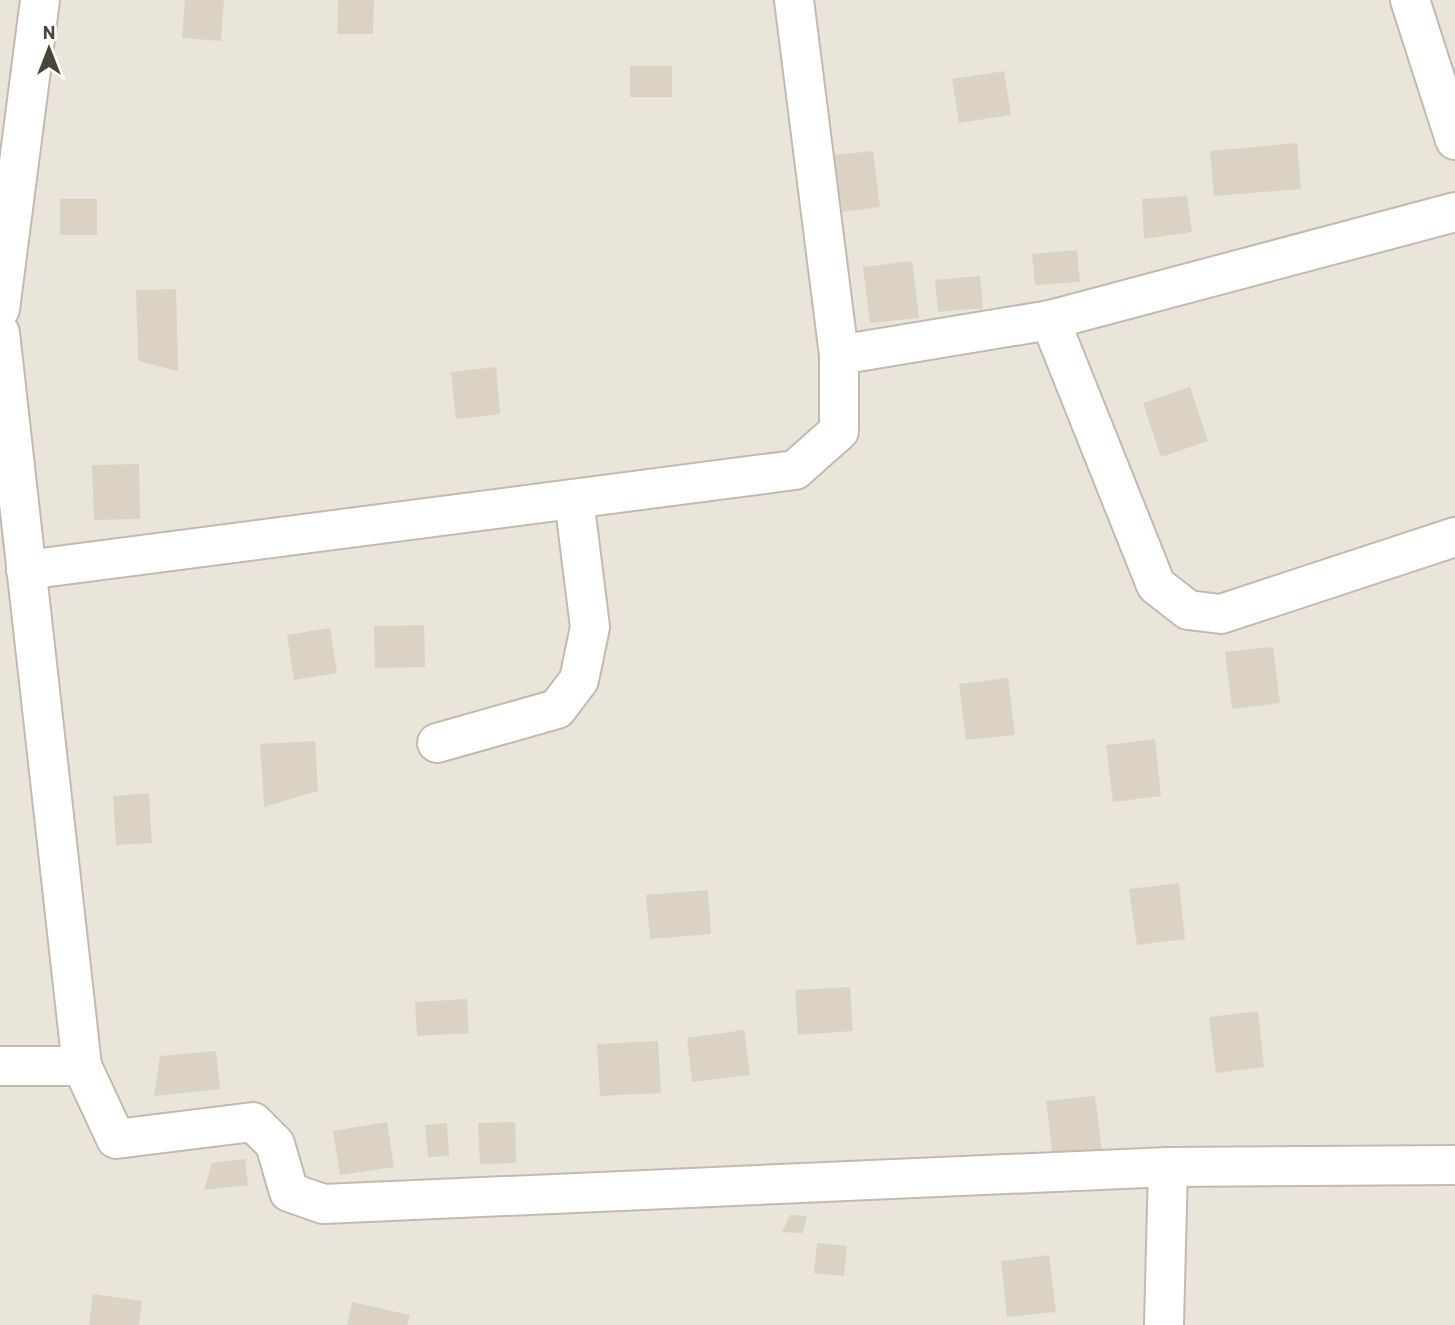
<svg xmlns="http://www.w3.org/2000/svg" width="1455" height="1325" viewBox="0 0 1455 1325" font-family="Barlow,sans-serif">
	<rect width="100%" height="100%" fill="#f6f3ec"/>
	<rect fill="#eae5da" x="0" y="0" width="1455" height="1325"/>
	<g fill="#dbd2c3">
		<polygon points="185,0 224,0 221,41 182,38"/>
		<polygon points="338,0 374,0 373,34 337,34"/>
		<rect x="630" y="66" width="42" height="31"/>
		<polygon points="1004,71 1011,115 959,123 952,79"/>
		<polygon points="1297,143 1301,189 1214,196 1210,151"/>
		<polygon points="873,151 880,207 831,213 824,156"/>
		<polygon points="1187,196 1192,232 1144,239 1142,199"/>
		<rect x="60" y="199" width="37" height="36"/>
		<polygon points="1077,250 1080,282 1035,285 1032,254"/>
		<polygon points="912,261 919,318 870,323 863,267"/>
		<polygon points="980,276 983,308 938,312 935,280"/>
		<polygon points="176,289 178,371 138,361 136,290"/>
		<polygon points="496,367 500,414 456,419 451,372"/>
		<polygon points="1190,387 1208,441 1161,457 1143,403"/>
		<polygon points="139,464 140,519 94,520 92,465"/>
		<polygon points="424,625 425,667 375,668 374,626"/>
		<polygon points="330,628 337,673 294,680 287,635"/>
		<polygon points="1273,647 1280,703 1232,709 1225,652"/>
		<polygon points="1008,678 1015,735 966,740 959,684"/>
		<polygon points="1155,739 1161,796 1113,802 1106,745"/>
		<polygon points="315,741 318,791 264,807 260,744"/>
		<polygon points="149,793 152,843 116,845 113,796"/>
		<polygon points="1179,883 1185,939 1137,945 1129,889"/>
		<polygon points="708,890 711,934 650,939 646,895"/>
		<polygon points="850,987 853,1031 798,1035 795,990"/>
		<polygon points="467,999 469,1033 417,1036 415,1002"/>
		<polygon points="1258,1011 1264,1067 1216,1073 1209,1017"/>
		<polygon points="744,1030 750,1075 692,1082 687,1038"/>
		<polygon points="658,1041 661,1093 600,1096 597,1044"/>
		<polygon points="216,1051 220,1089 154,1096 160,1056"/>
		<polygon points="1095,1096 1102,1152 1053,1158 1046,1101"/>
		<polygon points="387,1122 394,1167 340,1175 333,1131"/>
		<polygon points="515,1122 516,1163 480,1164 478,1123"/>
		<polygon points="447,1123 449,1156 428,1157 425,1125"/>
		<polygon points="245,1159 248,1185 204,1190 212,1163"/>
		<polygon points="790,1215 807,1216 803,1233 782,1232"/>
		<polygon points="817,1243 847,1246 844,1276 814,1273"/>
		<polygon points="1049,1255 1056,1312 1007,1317 1001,1261"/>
		<polygon points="93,1294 142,1301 139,1325 89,1325"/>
		<polygon points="352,1302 410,1315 407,1325 347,1325"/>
	</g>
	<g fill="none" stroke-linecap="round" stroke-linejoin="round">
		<g stroke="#c2bbad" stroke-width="42">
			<g id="minor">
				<polyline points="794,0 839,355"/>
				<polyline points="1410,0 1455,140"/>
				<polyline points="0,309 40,0"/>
				<polyline points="1050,320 1156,585 1188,610 1221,614 1455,537"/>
				<polyline points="0,333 82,1066 116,1139 253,1122 275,1144 289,1192 323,1204 1168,1167 1455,1165"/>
				<polyline points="26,570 795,470 839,431 839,355 1050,320 1455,212"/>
				<polyline points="437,743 557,709 579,680 590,627 574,499"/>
				<polyline points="0,1066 82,1066"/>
				<polyline points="1164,1325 1168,1167"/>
			</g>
		</g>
		<use href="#minor" stroke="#fff" stroke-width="38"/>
	</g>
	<g transform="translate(49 49)" stroke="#ffffff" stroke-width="5" paint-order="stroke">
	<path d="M0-5L12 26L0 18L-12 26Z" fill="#4b4439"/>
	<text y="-10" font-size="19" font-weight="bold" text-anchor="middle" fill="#4b4439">N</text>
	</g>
</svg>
